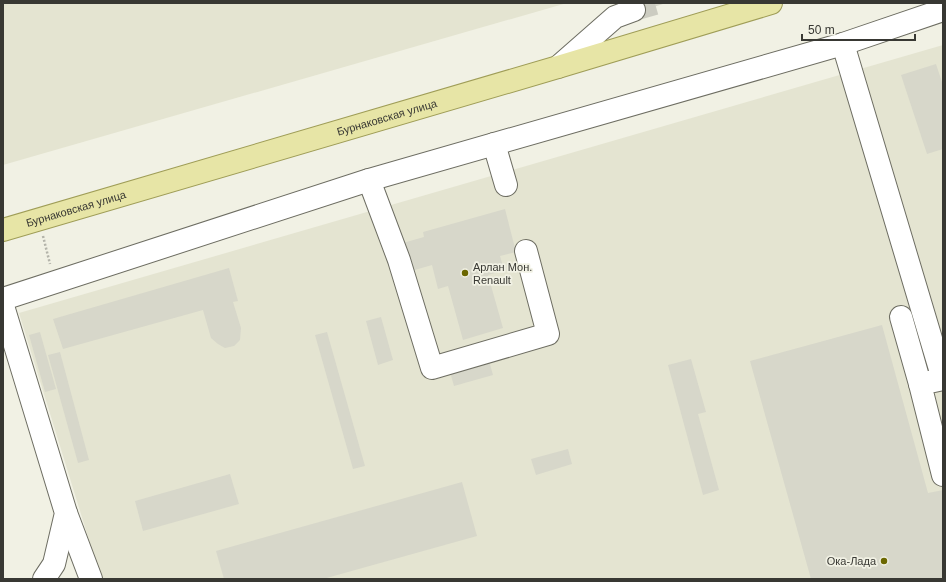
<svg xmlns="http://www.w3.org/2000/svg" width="946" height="582" viewBox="0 0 946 582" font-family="Arial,sans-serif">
	<rect width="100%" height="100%" fill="#f1f1e4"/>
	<g fill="#e4e4d1">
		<polygon points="3,3 567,3 3,165"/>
		<polygon points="943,45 943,579 101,579 19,313"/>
	</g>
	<g fill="#d7d7ca">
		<polygon points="621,3 666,3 635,13 623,11"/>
		<polygon points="936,64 943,85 943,149 927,154 901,75"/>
		<polygon points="505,209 516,252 500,256 504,270 488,275 503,328 463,340 448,286 438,289 432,265 411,271 403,243 424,237 423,232"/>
		<polygon points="229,268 238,301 233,302 241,328 240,340 234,346 225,348 218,344 211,338 203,310 63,349 53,319"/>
		<polygon points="381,317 393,360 378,365 366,321"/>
		<polygon points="882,325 928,493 943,490 943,579 811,579 750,361"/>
		<polygon points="40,332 56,389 45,392 29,335"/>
		<polygon points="327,332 365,466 353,469 315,335"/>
		<polygon points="60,352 89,460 78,463 48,355"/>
		<polygon points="691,359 706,412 698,414 719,490 703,495 668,365"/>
		<polygon points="489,361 493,375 454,386 450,372"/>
		<polygon points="568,449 572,464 536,475 531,459"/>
		<polygon points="230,474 239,504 143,531 135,501"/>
		<polygon points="462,482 477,536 323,579 224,579 216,551"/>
	</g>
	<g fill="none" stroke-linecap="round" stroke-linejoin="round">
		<polyline stroke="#ccccc1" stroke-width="22" stroke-dasharray="22 11" stroke-linecap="butt" points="634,10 658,3"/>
		<g stroke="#6d6d62" stroke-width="24">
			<g id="minor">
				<polyline points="843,44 943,379"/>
				<polyline points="558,67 615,17 634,10"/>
				<polyline points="494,144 506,185"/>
				<polyline points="369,180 399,260 432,368 548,334 526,251"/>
				<polyline points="3,299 369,180 843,44 943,10"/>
				<polyline points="3,306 66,513 54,564 44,579"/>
				<polyline points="901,317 920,384"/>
				<polyline points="943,379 920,384 943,475"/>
				<polyline points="66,513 91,579"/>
			</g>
		</g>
		<g stroke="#9f9d57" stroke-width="24">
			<g id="major">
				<path id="s1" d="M3 230 558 67 771 3"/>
			</g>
		</g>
		<polyline stroke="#b3b3a9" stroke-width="2.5" stroke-dasharray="2 2" stroke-linecap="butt" points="43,236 50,264"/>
		<use href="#minor" stroke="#fff" stroke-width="22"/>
		<use href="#major" stroke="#e7e5a6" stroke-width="22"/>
	</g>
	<g fill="#6b6700" stroke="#f1f1e4" stroke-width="1.5">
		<circle cx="465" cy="273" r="4"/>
		<circle cx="884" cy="561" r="4"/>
	</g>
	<g text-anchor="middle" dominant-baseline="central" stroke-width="3.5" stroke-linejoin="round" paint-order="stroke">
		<g font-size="11" fill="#383833" stroke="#f1f1e4">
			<text stroke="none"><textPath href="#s1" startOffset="400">Бурнаковская улица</textPath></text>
			<text stroke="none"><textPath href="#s1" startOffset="76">Бурнаковская улица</textPath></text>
		</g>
		<g font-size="11" fill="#383833" stroke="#f1f1e4" text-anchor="start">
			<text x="473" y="267">Арлан Мон.<tspan x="473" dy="13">Renault</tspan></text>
			<text x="876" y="561" text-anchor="end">Ока-Лада</text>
		</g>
	</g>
	<rect width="946" height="582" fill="none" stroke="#383833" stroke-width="8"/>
	<path d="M802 34v6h113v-6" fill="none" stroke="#383833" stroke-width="2"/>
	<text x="808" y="34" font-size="12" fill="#383833" stroke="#f1f1e4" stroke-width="3" paint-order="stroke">50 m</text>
</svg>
